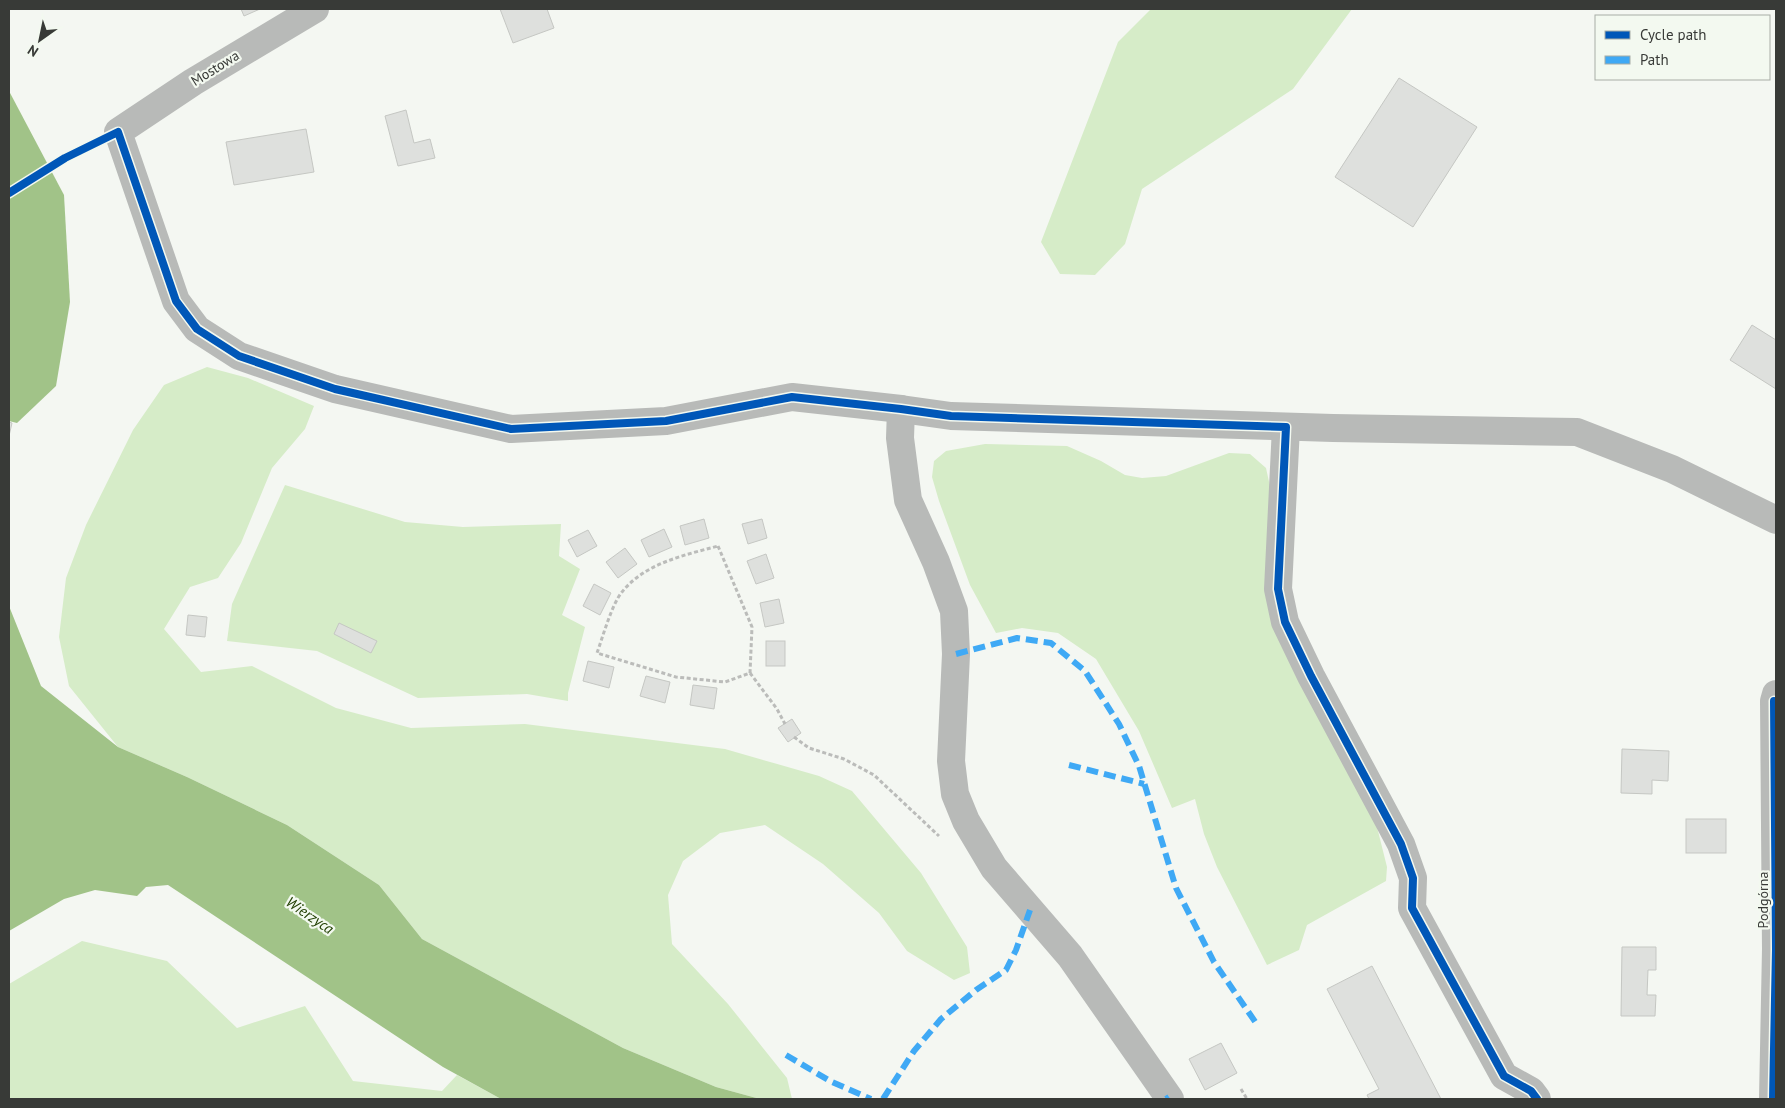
<svg xmlns="http://www.w3.org/2000/svg" width="1785" height="1108" viewBox="0 0 1785 1108" font-family="'PT Sans',sans-serif">
	<rect width="100%" height="100%" fill="#f4f7f2"/>
	<g fill="#d6ecc8">
		<polygon points="1151,9 1352,9 1293,89 1142,189 1125,244 1095,275 1060,274 1041,242 1118,42"/>
		<polygon points="207,367 248,378 314,406 305,429 272,468 241,543 218,578 190,587 164,629 201,672 252,666 336,708 411,728 525,724 725,749 819,776 852,791 921,873 967,947 970,973 954,980 907,951 879,913 823,864 765,825 720,833 683,861 668,895 672,944 728,1004 787,1078 792,1099 760,1099 716,1087 623,1048 422,939 379,885 287,825 187,777 118,747 69,686 59,637 66,578 86,525 133,430 164,385"/>
		<polygon points="985,444 1067,446 1101,461 1125,475 1142,478 1166,476 1229,453 1250,454 1266,468 1271,491 1266,567 1376,823 1387,867 1386,881 1307,925 1299,950 1267,965 1217,867 1204,834 1195,799 1172,808 1139,731 1096,659 1058,633 1022,628 996,633 970,585 939,501 932,477 934,461 946,451"/>
		<polygon points="285,485 405,522 463,527 561,524 559,556 580,569 562,615 585,627 568,693 568,701 527,694 418,698 317,651 227,641 232,604"/>
		<polygon points="82,941 167,961 237,1028 305,1006 353,1081 442,1091 457,1075 501,1099 9,1099 9,984"/>
	</g>
	<g fill="#a1c388">
		<polygon points="9,91 64,195 70,302 56,386 17,423 9,421"/>
		<polygon points="9,606 41,686 118,747 187,777 287,825 379,885 422,939 623,1048 716,1087 760,1099 501,1099 443,1067 168,885 146,887 137,896 95,890 64,899 9,931"/>
	</g>
	<g fill="#dee0dd" stroke="#c5c7c3">
		<polygon points="241,9 260,9 244,16"/>
		<polygon points="500,9 547,9 554,28 513,43"/>
		<polygon points="1399,78 1477,127 1413,227 1335,177"/>
		<polygon points="406,110 414,143 430,139 435,158 398,166 385,116"/>
		<polygon points="306,129 314,172 234,185 226,142"/>
		<polygon points="1752,325 1776,340 1776,389 1730,360"/>
		<polygon points="9,422 12,423 9,436"/>
		<polygon points="704,519 709,538 685,545 680,526"/>
		<polygon points="762,519 767,538 748,544 742,524"/>
		<polygon points="664,529 672,547 649,557 641,540"/>
		<polygon points="588,530 597,546 577,557 568,540"/>
		<polygon points="625,548 637,564 618,578 606,562"/>
		<polygon points="766,554 774,578 756,584 747,561"/>
		<polygon points="594,584 611,593 600,615 583,606"/>
		<polygon points="779,599 784,623 765,627 760,603"/>
		<polygon points="188,615 207,617 205,637 186,635"/>
		<polygon points="339,623 377,641 371,653 334,634"/>
		<rect x="766" y="641" width="19" height="25"/>
		<polygon points="588,661 614,667 609,688 583,681"/>
		<polygon points="646,676 670,682 665,703 640,696"/>
		<polygon points="693,685 717,688 714,709 690,705"/>
		<polygon points="792,719 801,733 788,742 778,728"/>
		<polygon points="1622,749 1669,751 1668,781 1652,780 1652,794 1621,793"/>
		<rect x="1686" y="819" width="40" height="34"/>
		<polygon points="1622,947 1656,947 1656,970 1648,970 1647,995 1656,995 1655,1016 1621,1016"/>
		<polygon points="1372,966 1441,1099 1369,1099 1367,1095 1379,1089 1327,989"/>
		<polygon points="1221,1043 1237,1073 1205,1090 1189,1059"/>
	</g>
	<g fill="none" stroke-linecap="round" stroke-linejoin="round">
		<g stroke="#bbbcba" stroke-width="3" stroke-dasharray="4 2.5" stroke-linecap="butt">
			<path d="M718 546 752 627 750 673 725 682 676 677 597 653C603 636 612 604 622 592 645 563 685 555 718 546Z"/>
			<polyline points="750,673 777,709 785,724"/>
			<polyline points="794,737 809,748 844,759 874,775 939,836"/>
			<polyline points="1241,1089 1247,1099"/>
		</g>
		<g stroke="#b8bab8" stroke-width="28">
			<polyline points="315,9 193,82 118,132 176,301 197,329 239,356 335,389 511,429 666,421 792,397 901,409 951,416 1333,428 1577,432 1672,469 1776,520"/>
			<polyline points="901,409 900,438 908,500 936,562 954,611 956,654 951,761 955,794 966,821 994,868 1070,956 1170,1099"/>
			<polyline points="1286,427 1278,589 1285,622 1311,676 1401,844 1413,878 1412,908 1504,1076 1531,1091 1537,1099"/>
			<polyline points="1773,1099 1776,949 1774,701 1776,694"/>
		</g>
		<g stroke="#3fa9f5" stroke-width="6" stroke-dasharray="12 6" stroke-linecap="butt">
			<polyline points="956,654 1017,638 1051,643 1085,671 1119,724 1139,766 1176,888 1214,962 1256,1023"/>
			<polyline points="1069,765 1144,784"/>
			<polyline points="786,1055 830,1081 871,1099"/>
			<polyline points="883,1099 914,1051 941,1019 976,990 1006,970 1016,950 1030,910"/>
			<polyline points="1166,1099 1169,1097"/>
		</g>
		<g stroke="#f3f9f0" stroke-width="11">
			<g id="cycleway">
				<polyline points="9,193 65,158 118,132 176,301 197,329 239,356 335,389 511,429 666,421 792,397 901,409 951,416 1286,427 1278,589 1285,622 1311,676 1401,844 1413,878 1412,908 1504,1076 1531,1091 1537,1099"/>
				<polyline points="1773,1099 1776,949 1774,701"/>
			</g>
		</g>
		<use href="#cycleway" stroke="#0057b8" stroke-width="8"/>
	</g>
	<g text-anchor="middle" dominant-baseline="central" stroke-width="4.5" stroke-linejoin="round" paint-order="stroke">
		<g font-size="14" fill="#383a37" stroke="#f3f9f0">
			<text transform="translate(215 68) rotate(-32)">Mostowa</text>
			<text transform="translate(1763 900) rotate(-90)">Podgórna</text>
		</g>
		<g font-size="15" font-style="italic" fill="#213f02" stroke="#f3f9f0">
			<text transform="translate(310 915) rotate(34)">Wierzyca</text>
		</g>
	</g>
	<rect width="1785" height="1108" fill="none" stroke="#383a37" stroke-width="20"/>
	<rect x="1595" y="15" width="175" height="65" fill="#f3f9f0" stroke="#a8ada6"/>
	<rect x="1605" y="31" width="25" height="8" fill="#0057b8" stroke="#a8ada6"/>
	<text x="1640" y="40" font-size="15" fill="#383a37">Cycle path</text>
	<rect x="1605" y="56" width="25" height="8" fill="#3fa9f5" stroke="#a8ada6"/>
	<text x="1640" y="65" font-size="15" fill="#383a37">Path</text>
	<g transform="translate(40 40) rotate(213)" stroke="#f3f9f0" stroke-width="4" paint-order="stroke">
	<path d="M0-4L9 19L0 12L-9 19Z" fill="#383a37"/>
	<text y="-8" font-size="14" font-weight="bold" text-anchor="middle" fill="#383a37">N</text>
	</g>
</svg>
